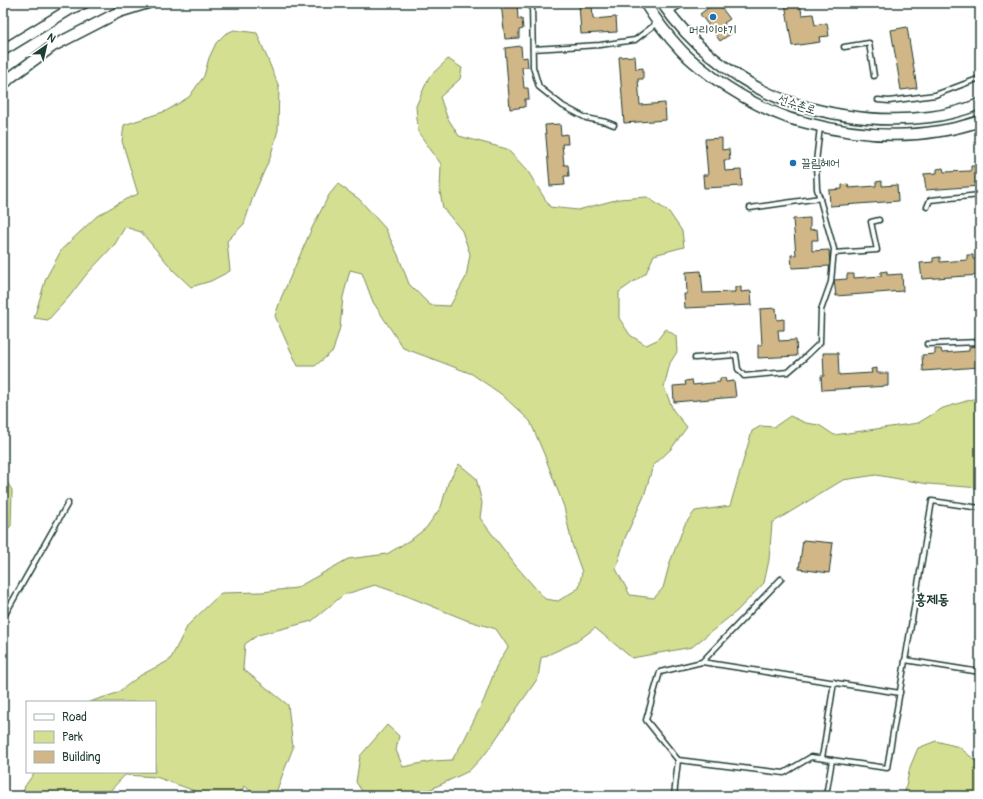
<svg xmlns="http://www.w3.org/2000/svg" width="983" height="799" viewBox="0 0 983 799" font-family="Pangolin,'Poor Story',sans-serif">
	<rect width="100%" height="100%" fill="#fff"/>
	<filter id="ink" filterUnits="userSpaceOnUse"><feTurbulence type="fractalNoise" baseFrequency=".025" numOctaves="2"/><feDisplacementMap in="SourceGraphic" scale="8" xChannelSelector="R" yChannelSelector="G"/><feConvolveMatrix kernelMatrix="1 2 1 2 8 2 1 2 1" color-interpolation-filters="sRGB"/></filter>
	<g filter="url(#ink)">
		<g fill="#d4df92" stroke="#7a8e63">
			<polygon points="234,30 257,33 279,87 278,130 270,158 254,194 244,224 227,241 230,271 211,281 191,287 174,271 141,232 125,227 115,244 86,275 69,297 48,320 34,318 46,278 62,249 97,216 126,199 138,194 122,141 124,125 166,111 189,97 204,76 209,58 216,43 225,34"/>
			<polygon points="448,59 462,68 460,79 440,97 447,117 459,136 507,149 527,170 550,207 578,210 619,199 647,197 669,212 682,231 684,247 654,255 646,273 619,292 619,318 630,335 646,345 657,340 666,329 676,336 677,352 670,363 664,387 673,410 687,427 671,449 653,466 644,496 625,538 616,569 630,595 654,598 663,588 670,562 685,524 695,511 730,506 752,431 761,426 774,427 790,416 806,423 819,425 834,435 918,423 943,408 980,397 980,488 928,484 876,475 843,480 772,523 769,560 764,583 737,611 692,647 632,658 595,628 576,642 541,658 538,678 486,753 469,771 429,790 397,796 365,796 356,782 360,756 387,725 399,736 396,750 403,767 432,761 452,760 464,740 484,700 496,667 508,647 496,629 466,620 407,596 375,585 343,595 312,621 258,635 245,644 243,669 288,705 293,748 282,776 275,796 254,796 254,793 244,786 240,796 209,796 156,777 125,775 108,793 109,796 22,796 25,786 35,772 155,772 155,702 89,702 117,693 141,675 170,660 188,625 221,593 262,592 296,588 348,559 387,554 412,539 426,528 441,507 448,483 459,464 476,478 482,503 480,518 516,566 545,599 558,601 579,588 582,572 572,544 564,507 544,454 530,421 501,394 472,374 441,362 403,348 373,302 362,273 350,270 343,297 340,327 333,351 315,366 298,366 287,343 275,316 281,298 312,228 329,195 338,184 359,199 385,228 398,255 409,284 430,305 450,306 466,277 470,254 462,231 443,208 440,192 441,164 418,132 416,106 429,77"/>
			<polygon points="3,476 12,490 11,526 3,532"/>
			<polygon points="936,741 959,747 976,761 980,768 980,796 904,796 910,767 918,748"/>
		</g>
		<g fill="#d1b687" stroke="#1f3d34">
			<polygon points="501,3 517,3 518,19 522,19 523,29 519,30 519,38 505,39"/>
			<polygon points="579,3 592,3 593,19 616,17 617,32 581,34"/>
			<polygon points="715,3 718,3 730,19 724,23 732,33 720,41 700,14"/>
			<polygon points="785,3 800,3 802,15 813,14 815,25 827,23 829,36 819,37 820,42 792,46"/>
			<polygon points="907,27 917,88 901,90 891,30"/>
			<polygon points="521,46 522,58 527,57 528,67 522,67 524,88 528,88 529,99 525,99 525,107 510,109 505,48"/>
			<polygon points="635,56 636,69 643,68 643,79 638,79 640,105 665,103 666,120 624,123 619,57"/>
			<polygon points="560,124 561,135 567,134 568,144 562,144 564,165 568,165 569,176 564,176 565,185 550,186 545,125"/>
			<polygon points="722,138 722,150 729,149 730,160 724,160 725,171 741,170 742,186 704,188 703,175 708,175 705,139"/>
			<polygon points="971,166 977,166 977,170 980,170 980,186 926,190 924,174 937,173 937,169 943,168 944,172 971,171"/>
			<polygon points="882,181 882,186 897,185 898,201 830,206 829,190 842,189 842,185 848,184 849,188 876,186 876,182"/>
			<polygon points="810,218 810,230 817,229 818,240 812,240 812,251 829,250 830,266 792,268 791,255 796,255 793,219"/>
			<polygon points="967,255 973,255 973,259 980,259 980,275 922,279 920,263 933,262 933,258 940,257 940,262 967,260"/>
			<polygon points="701,271 703,293 735,292 735,287 741,287 741,292 751,291 752,305 685,308 684,294 687,294 686,272"/>
			<polygon points="887,271 887,275 902,274 903,291 836,296 834,280 847,279 847,274 854,274 854,278 881,276 881,272"/>
			<polygon points="776,308 777,320 784,319 784,330 778,330 779,341 796,340 797,356 758,358 758,345 762,345 760,309"/>
			<polygon points="975,346 975,351 980,350 980,367 923,371 922,355 935,354 935,349 941,349 942,353 969,351 969,347"/>
			<polygon points="823,353 838,353 839,375 872,373 871,369 877,368 877,373 888,373 888,386 822,390 821,376 824,376"/>
			<polygon points="720,378 725,378 726,382 734,381 736,397 674,402 673,386 686,385 685,381 692,380 693,385 720,382"/>
			<polygon points="803,540 833,543 829,573 799,569"/>
		</g>
		<g fill="none" stroke-linecap="round" stroke-linejoin="round">
			<g stroke="#1f3d34" stroke-width="7">
				<g id="service">
					<polyline points="532,3 533,67 539,87 563,106 586,118 606,122 614,125"/>
					<polyline points="669,12 684,3"/>
					<polyline points="844,47 869,43 874,76"/>
					<polyline points="533,49 600,45 635,40 657,23"/>
					<polyline points="878,100 889,101 935,95 980,78"/>
					<polyline points="927,207 930,200 980,195"/>
					<polyline points="750,208 820,198"/>
					<polyline points="834,253 877,250 871,222 879,220"/>
					<polyline points="927,344 980,342"/>
					<polyline points="695,358 736,355 738,369 744,376 788,372 801,361 820,343 821,310 831,282 834,249 817,189 816,162 820,127"/>
					<polyline points="3,618 68,503"/>
					<polyline points="905,660 980,672"/>
					<polyline points="702,662 900,693"/>
					<polyline points="822,758 834,682"/>
					<polyline points="678,760 784,773 811,757 887,768 932,501 980,508"/>
					<polyline points="674,796 678,760 646,720 660,672 702,662 781,579"/>
					<polyline points="826,796 832,760"/>
				</g>
			</g>
			<g stroke="#1f3d34" stroke-width="13">
				<g id="tertiary">
					<path d="M645 3C655 19 667 35 680 49 690 60 702 69 714 78 737 94 761 108 786 117 793 120 800 121 807 123 863 138 925 140 980 121"/>
					<path d="M662 3C676 23 692 41 711 56 734 75 764 94 793 103 837 117 884 123 930 117 947 115 964 110 980 104"/>
					<polyline points="3,50 72,8 84,3"/>
					<polyline points="3,85 11,77 53,46 119,12 148,3"/>
				</g>
			</g>
			<use href="#service" stroke="#fff" stroke-width="4"/>
			<use href="#tertiary" stroke="#fff" stroke-width="10"/>
		</g>
	</g>
	<g fill="#1f6fb2" stroke="#fff" stroke-width="1.5">
		<circle cx="713" cy="17" r="4"/>
		<circle cx="793" cy="163" r="4"/>
	</g>
	<g text-anchor="middle" dominant-baseline="central" stroke-width="4" stroke-linejoin="round" paint-order="stroke">
		<g font-size="12" fill="#1f3d34" stroke="#fff">
			<text x="713" y="30">머리이야기</text>
			<text x="801" y="163" text-anchor="start">끌림헤어</text>
		</g>
		<g font-size="12" fill="#1f3d34" stroke="#fff">
			<text transform="translate(797 105) rotate(18)">선수촌로</text>
		</g>
		<g font-size="14" font-weight="bold" fill="#1f3d34" stroke="#fff">
			<text x="932" y="599">홍제동</text>
		</g>
	</g>
	<rect width="983" height="799" fill="none" stroke="#fff" stroke-width="16"/>
	<rect x="8" y="8" width="967" height="783" fill="none" stroke="#1f3d34" stroke-width="1.5" filter="url(#ink)"/>
	<rect x="26" y="701" width="130" height="72" fill="#ffffff" stroke="#a5b1ae"/>
	<rect x="34" y="714" width="20" height="6" fill="#ffffff" stroke="#a5b1ae"/>
	<text x="62" y="721" font-size="12" fill="#1f3d34">Road</text>
	<rect x="34" y="731" width="20" height="12" fill="#d4df92" stroke="#a5b1ae"/>
	<text x="62" y="741" font-size="12" fill="#1f3d34">Park</text>
	<rect x="34" y="751" width="20" height="12" fill="#d1b687" stroke="#a5b1ae"/>
	<text x="62" y="761" font-size="12" fill="#1f3d34">Building</text>
	<g transform="translate(46 46) rotate(34)" stroke="#ffffff" stroke-width="3" paint-order="stroke">
	<path d="M0-3L7 15L0 10L-7 15Z" fill="#1f3d34"/>
	<text y="-6" font-size="11" font-weight="bold" text-anchor="middle" fill="#1f3d34">N</text>
	</g>
</svg>
